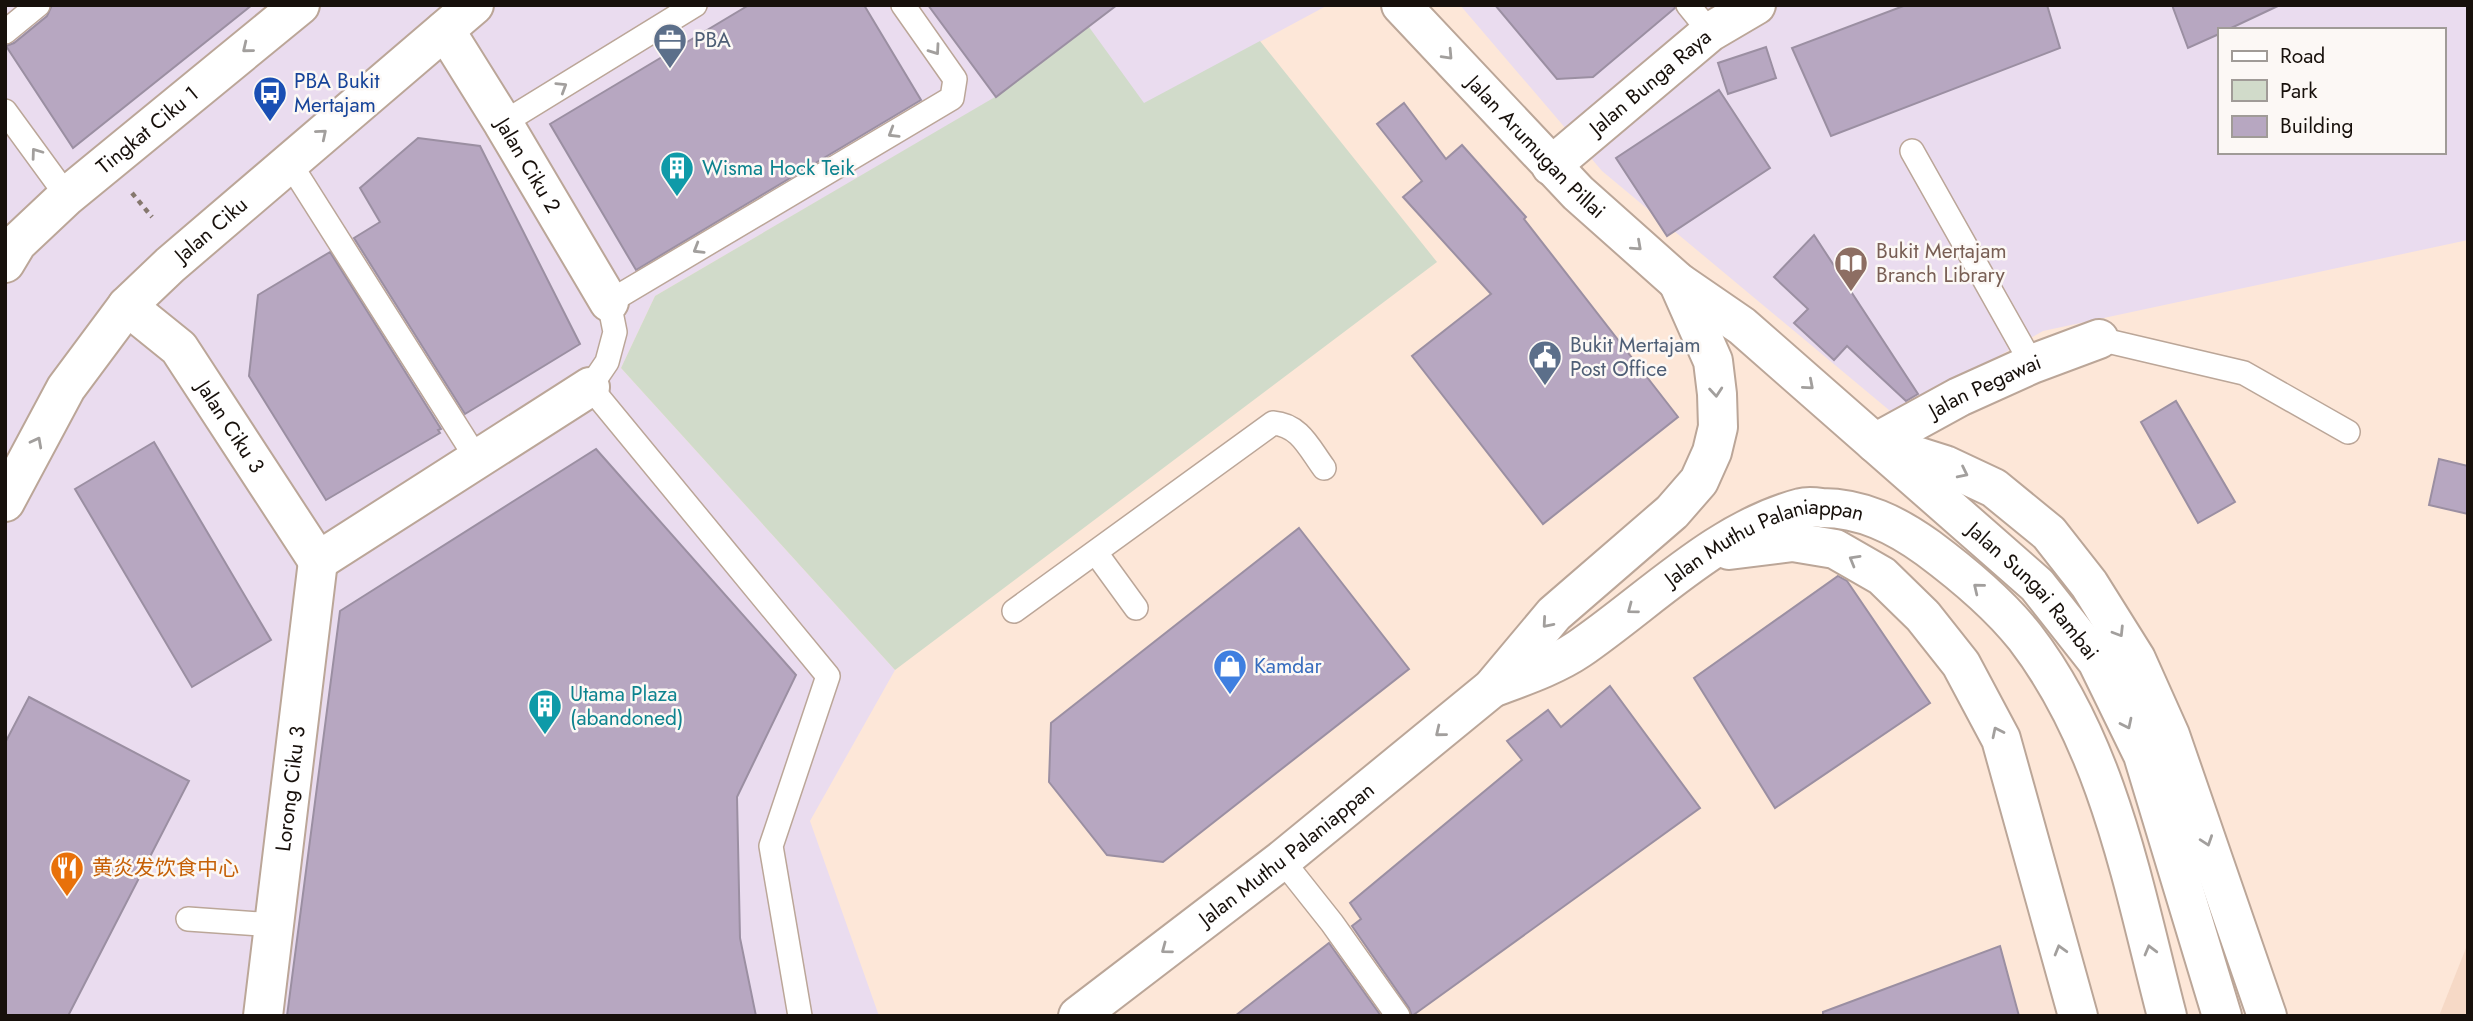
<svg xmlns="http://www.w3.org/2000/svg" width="2473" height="1021" viewBox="0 0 2473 1021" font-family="Jost,'Noto Sans SC',sans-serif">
	<rect width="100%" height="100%" fill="#fde7d8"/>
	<g fill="#eadcef" fill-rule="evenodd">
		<polygon points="5,5 1328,5 1144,104 1088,27 996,97 655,296 621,368 895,670 810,821 879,1016 5,1016"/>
		<path d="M1460 5H2468V240L2043 331 1895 415 1602 171ZM2219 30H2443V152H2219Z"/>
	</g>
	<polygon fill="#f6d9c6" points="2468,943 2468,1016 2439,1016"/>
	<polygon fill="#d1dbca" points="1089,27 1144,103 1260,41 1437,262 895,670 621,368 655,296 995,97"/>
	<g fill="#b7a7c1" stroke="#9b8fa2" stroke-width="2">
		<polygon points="52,5 252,5 73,148 6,46 14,43 47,16"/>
		<polygon points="749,5 864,5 921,100 636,270 550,124"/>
		<polygon points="928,5 1117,5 996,97"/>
		<polygon points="1495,5 1674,5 1675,8 1593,77 1557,79"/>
		<polygon points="1906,5 2047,5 2060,48 1831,136 1792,48"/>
		<polygon points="2172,5 2280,5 2227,30 2219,30 2219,34 2188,48"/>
		<polygon points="1766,47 1776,78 1728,94 1718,63"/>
		<polygon points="1719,90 1770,168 1667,236 1616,158"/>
		<polygon points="1404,103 1446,159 1462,145 1526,217 1524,219 1678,417 1543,524 1412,356 1491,294 1403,197 1422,181 1377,124"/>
		<polygon points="418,138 480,146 580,344 465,414 354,238 380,222 360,188"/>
		<polygon points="1814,235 1918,394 1906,401 1847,346 1834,360 1794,323 1808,309 1774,277"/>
		<polygon points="330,252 441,429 438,430 440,433 326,500 249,376 258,295"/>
		<polygon points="2176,401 2235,502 2198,523 2141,422"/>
		<polygon points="154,442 271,640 192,687 75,489"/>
		<polygon points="596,449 796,675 737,797 740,938 756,1016 287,1016 340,611"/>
		<polygon points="2439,459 2468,466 2468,514 2429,505"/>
		<polygon points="1299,528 1409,669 1163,862 1107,855 1049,782 1051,723"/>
		<polygon points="1838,576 1847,581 1930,703 1775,808 1694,678"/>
		<polygon points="1610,686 1700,808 1412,1016 1409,1008 1352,926 1361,919 1350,903 1522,760 1507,741 1548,710 1561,727"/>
		<polygon points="29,697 189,781 68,1016 5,1016 5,743"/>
		<polygon points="1329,943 1381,1016 1235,1016"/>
		<polygon points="2000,946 2019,1016 1823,1016 1823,1012"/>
	</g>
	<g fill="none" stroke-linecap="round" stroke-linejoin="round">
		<g stroke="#bba698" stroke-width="26">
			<g id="service">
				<polyline points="1688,5 1710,32"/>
				<polyline points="5,32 38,5"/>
				<polyline points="5,111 67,196"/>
				<polyline points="503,123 695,5"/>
				<polyline points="1912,151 2032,364"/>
				<polyline points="289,162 477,459"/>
				<polyline points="2099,339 2244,373 2348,432"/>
				<polyline points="1096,553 1136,608"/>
				<path d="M1014 611 1273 423C1300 425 1309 448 1324 468"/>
				<polyline points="1282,860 1332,923 1398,1016"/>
				<polyline points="188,919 274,925"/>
				<polyline points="800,1016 771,846 828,676 590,387 607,362 615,332 609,302 952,98 955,79 903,5"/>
			</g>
		</g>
		<g stroke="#bba698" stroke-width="42">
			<g id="minor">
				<path id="s1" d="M445 30 503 123 609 302"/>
				<path id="s2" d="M1551 166 1710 32 1756 5"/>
				<path id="s3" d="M5 263 17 243 67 196 300 5"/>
				<path id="s4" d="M127 306 179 348 318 561"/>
				<path id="s5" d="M1875 443 1959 397 2032 364 2099 339"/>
				<polyline points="318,561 590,387"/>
				<path id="s6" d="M263 1016 318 561"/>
			</g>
		</g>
		<g stroke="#bba698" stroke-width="42">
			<g id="primary">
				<path id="s7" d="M1401 5 1578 193 1678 282 1742 326 2037 585 2097 661 2143 755 2222 1016"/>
				<polyline points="1891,448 1945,465 1994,488 2049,533 2089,584 2136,659 2170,735 2267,1016"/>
				<path id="s8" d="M5 502 66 388 127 306 170 265 474 5"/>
				<polyline points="1729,550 1793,542 1835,549 1882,576 1923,616 1961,664 2001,739 2078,1016"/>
				<path id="s9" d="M1492 688C1521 677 1554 666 1579 649 1649 601 1717 530 1801 508 1808 506 1815 507 1822 508 1862 508 1896 525 1928 548 1963 574 1998 603 2025 637 2109 746 2133 886 2167 1016"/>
				<path id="s10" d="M1078 1016 1282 860 1492 688 1554 614 1672 512 1699 481 1712 452 1718 427 1717 394 1713 361 1678 282"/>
			</g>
		</g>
		<polyline stroke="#85776d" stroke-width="4.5" stroke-dasharray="5 5" stroke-linecap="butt" points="132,193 152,217"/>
		<use href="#service" stroke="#fff" stroke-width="23"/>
		<use href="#minor" stroke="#fff" stroke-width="38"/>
		<use href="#primary" stroke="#fff" stroke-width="38"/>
	</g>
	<defs><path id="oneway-chevron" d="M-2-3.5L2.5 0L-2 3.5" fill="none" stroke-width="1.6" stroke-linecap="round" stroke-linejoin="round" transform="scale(1.75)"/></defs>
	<g stroke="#a29f9d">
		<use href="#oneway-chevron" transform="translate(247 48) rotate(141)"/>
		<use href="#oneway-chevron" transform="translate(935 50) rotate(55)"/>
		<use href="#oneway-chevron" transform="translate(1448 55) rotate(47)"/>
		<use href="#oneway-chevron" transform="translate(562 87) rotate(-32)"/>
		<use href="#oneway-chevron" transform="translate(893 133) rotate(149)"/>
		<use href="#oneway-chevron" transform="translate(322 134) rotate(-40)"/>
		<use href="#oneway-chevron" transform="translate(36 153) rotate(-126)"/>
		<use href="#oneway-chevron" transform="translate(1637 246) rotate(42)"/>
		<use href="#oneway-chevron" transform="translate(698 249) rotate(149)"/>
		<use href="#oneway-chevron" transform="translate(1809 385) rotate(41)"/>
		<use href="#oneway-chevron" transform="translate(1716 392) rotate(85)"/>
		<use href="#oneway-chevron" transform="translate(37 442) rotate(-62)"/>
		<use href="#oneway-chevron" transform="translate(1963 473) rotate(26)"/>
		<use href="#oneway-chevron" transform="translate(1854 560) rotate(-150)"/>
		<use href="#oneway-chevron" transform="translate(1978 588) rotate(-141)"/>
		<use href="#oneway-chevron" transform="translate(1632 609) rotate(143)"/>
		<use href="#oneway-chevron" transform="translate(1547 623) rotate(131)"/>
		<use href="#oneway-chevron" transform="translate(2119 632) rotate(58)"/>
		<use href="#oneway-chevron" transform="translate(2127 724) rotate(64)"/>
		<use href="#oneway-chevron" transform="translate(1440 732) rotate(141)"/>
		<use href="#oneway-chevron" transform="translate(1997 732) rotate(-116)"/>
		<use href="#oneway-chevron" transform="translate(2207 841) rotate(71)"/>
		<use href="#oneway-chevron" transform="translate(1166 949) rotate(143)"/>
		<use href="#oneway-chevron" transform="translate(2060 950) rotate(-106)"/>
		<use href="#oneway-chevron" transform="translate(2150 950) rotate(-105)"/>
	</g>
	<defs>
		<g id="office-pin" transform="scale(1.75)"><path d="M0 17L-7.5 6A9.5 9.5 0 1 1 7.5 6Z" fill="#5c6f8a" stroke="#fcf8f5"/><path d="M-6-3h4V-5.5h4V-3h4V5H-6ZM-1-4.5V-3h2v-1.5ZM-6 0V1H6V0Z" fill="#fff"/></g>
		<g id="bus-pin" transform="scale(1.75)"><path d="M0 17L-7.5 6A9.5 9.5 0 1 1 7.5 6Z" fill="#1a4fb4" stroke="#fcf8f5"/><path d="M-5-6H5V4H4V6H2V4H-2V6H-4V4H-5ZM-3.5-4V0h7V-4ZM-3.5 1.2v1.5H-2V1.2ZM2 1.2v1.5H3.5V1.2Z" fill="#fff"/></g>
		<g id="building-pin" transform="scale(1.75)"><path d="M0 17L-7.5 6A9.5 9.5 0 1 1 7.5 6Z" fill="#0f9aa8" stroke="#fcf8f5"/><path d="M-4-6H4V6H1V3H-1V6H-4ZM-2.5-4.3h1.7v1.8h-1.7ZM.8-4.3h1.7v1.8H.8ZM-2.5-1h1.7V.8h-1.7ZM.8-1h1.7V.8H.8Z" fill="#fff"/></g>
		<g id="library-pin" transform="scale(1.75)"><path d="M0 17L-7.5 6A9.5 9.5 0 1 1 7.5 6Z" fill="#8d6e63" stroke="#fcf8f5"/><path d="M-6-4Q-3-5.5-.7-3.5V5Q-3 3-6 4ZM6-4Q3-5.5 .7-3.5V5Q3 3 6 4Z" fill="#fff"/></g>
		<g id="civic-pin" transform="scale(1.75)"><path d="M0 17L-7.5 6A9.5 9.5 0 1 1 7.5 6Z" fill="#5c6f8a" stroke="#fcf8f5"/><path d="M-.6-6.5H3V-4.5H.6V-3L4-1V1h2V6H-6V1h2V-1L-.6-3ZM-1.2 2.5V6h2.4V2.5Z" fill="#fff"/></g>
		<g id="shop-pin" transform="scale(1.75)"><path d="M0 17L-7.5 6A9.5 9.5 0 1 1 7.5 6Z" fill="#3f7fe0" stroke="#fcf8f5"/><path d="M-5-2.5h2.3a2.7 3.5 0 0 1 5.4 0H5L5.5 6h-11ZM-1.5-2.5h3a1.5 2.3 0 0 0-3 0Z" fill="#fff"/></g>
		<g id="restaurant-pin" transform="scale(1.75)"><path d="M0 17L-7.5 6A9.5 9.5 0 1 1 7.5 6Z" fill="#e8710a" stroke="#fcf8f5"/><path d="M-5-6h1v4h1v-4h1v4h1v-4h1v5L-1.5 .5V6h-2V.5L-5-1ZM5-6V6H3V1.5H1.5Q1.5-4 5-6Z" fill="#fff"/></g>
	</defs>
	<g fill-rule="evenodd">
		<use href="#office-pin" x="670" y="40"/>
		<use href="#bus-pin" x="270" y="93"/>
		<use href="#building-pin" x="677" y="168"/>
		<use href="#library-pin" x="1851" y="263"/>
		<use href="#civic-pin" x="1545" y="357"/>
		<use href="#shop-pin" x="1230" y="666"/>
		<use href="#building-pin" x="545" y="706"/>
		<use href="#restaurant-pin" x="67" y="868"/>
	</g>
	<g text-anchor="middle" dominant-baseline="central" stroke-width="5" stroke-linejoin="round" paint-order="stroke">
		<g font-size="21" fill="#4e5e75" stroke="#fcf8f5" text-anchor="start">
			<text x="694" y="40">PBA</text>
			<text x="1570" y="345">Bukit Mertajam<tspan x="1570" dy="24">Post Office</tspan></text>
		</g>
		<g font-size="21" fill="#164399" stroke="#fcf8f5" text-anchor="start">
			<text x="294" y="81">PBA Bukit<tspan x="294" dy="24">Mertajam</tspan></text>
		</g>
		<g font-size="21" fill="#17100b" stroke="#fcf8f5">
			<text stroke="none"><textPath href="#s2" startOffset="130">Jalan Bunga Raya</textPath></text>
			<text stroke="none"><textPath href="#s3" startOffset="196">Tingkat Ciku 1</textPath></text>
			<text stroke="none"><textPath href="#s7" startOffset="196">Jalan Arumugan Pillai</textPath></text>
			<text stroke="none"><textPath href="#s1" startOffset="159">Jalan Ciku 2</textPath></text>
			<text stroke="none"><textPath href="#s8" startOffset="345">Jalan Ciku</textPath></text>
			<text stroke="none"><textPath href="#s5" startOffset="124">Jalan Pegawai</textPath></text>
			<text stroke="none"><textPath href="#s4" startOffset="161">Jalan Ciku 3</textPath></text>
			<text stroke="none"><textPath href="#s9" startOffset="315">Jalan Muthu Palaniappan</textPath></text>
			<text stroke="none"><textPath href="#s7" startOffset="864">Jalan Sungai Rambai</textPath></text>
			<text stroke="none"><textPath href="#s6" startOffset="229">Lorong Ciku 3</textPath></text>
			<text stroke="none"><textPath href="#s10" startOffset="264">Jalan Muthu Palaniappan</textPath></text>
		</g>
		<g font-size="21" fill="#0d838f" stroke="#fcf8f5" text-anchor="start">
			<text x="702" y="168">Wisma Hock Teik</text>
			<text x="570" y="694">Utama Plaza<tspan x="570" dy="24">(abandoned)</tspan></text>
		</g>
		<g font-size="21" fill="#785e54" stroke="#fcf8f5" text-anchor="start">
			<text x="1876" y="251">Bukit Mertajam<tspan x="1876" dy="24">Branch Library</tspan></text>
		</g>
		<g font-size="21" fill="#366cbe" stroke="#fcf8f5" text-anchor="start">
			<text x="1254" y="666">Kamdar</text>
		</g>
		<g font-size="21" fill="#c56008" stroke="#fcf8f5" text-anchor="start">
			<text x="92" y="868">黄炎发饮食中心</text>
		</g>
	</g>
	<rect width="2473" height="1021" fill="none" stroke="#17100b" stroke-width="14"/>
	<rect x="2218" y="28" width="228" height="126" fill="#fcf8f5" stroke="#a09b97" stroke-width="2"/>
	<rect x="2232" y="51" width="35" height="10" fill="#ffffff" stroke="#a09b97" stroke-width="2"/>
	<text x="2280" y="63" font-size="21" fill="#17100b">Road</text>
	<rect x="2232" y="80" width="35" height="21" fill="#d1dbca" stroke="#a09b97" stroke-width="2"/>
	<text x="2280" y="98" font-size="21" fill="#17100b">Park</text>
	<rect x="2232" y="116" width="35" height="21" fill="#b7a7c1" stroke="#a09b97" stroke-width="2"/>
	<text x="2280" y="133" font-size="21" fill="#17100b">Building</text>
</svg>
